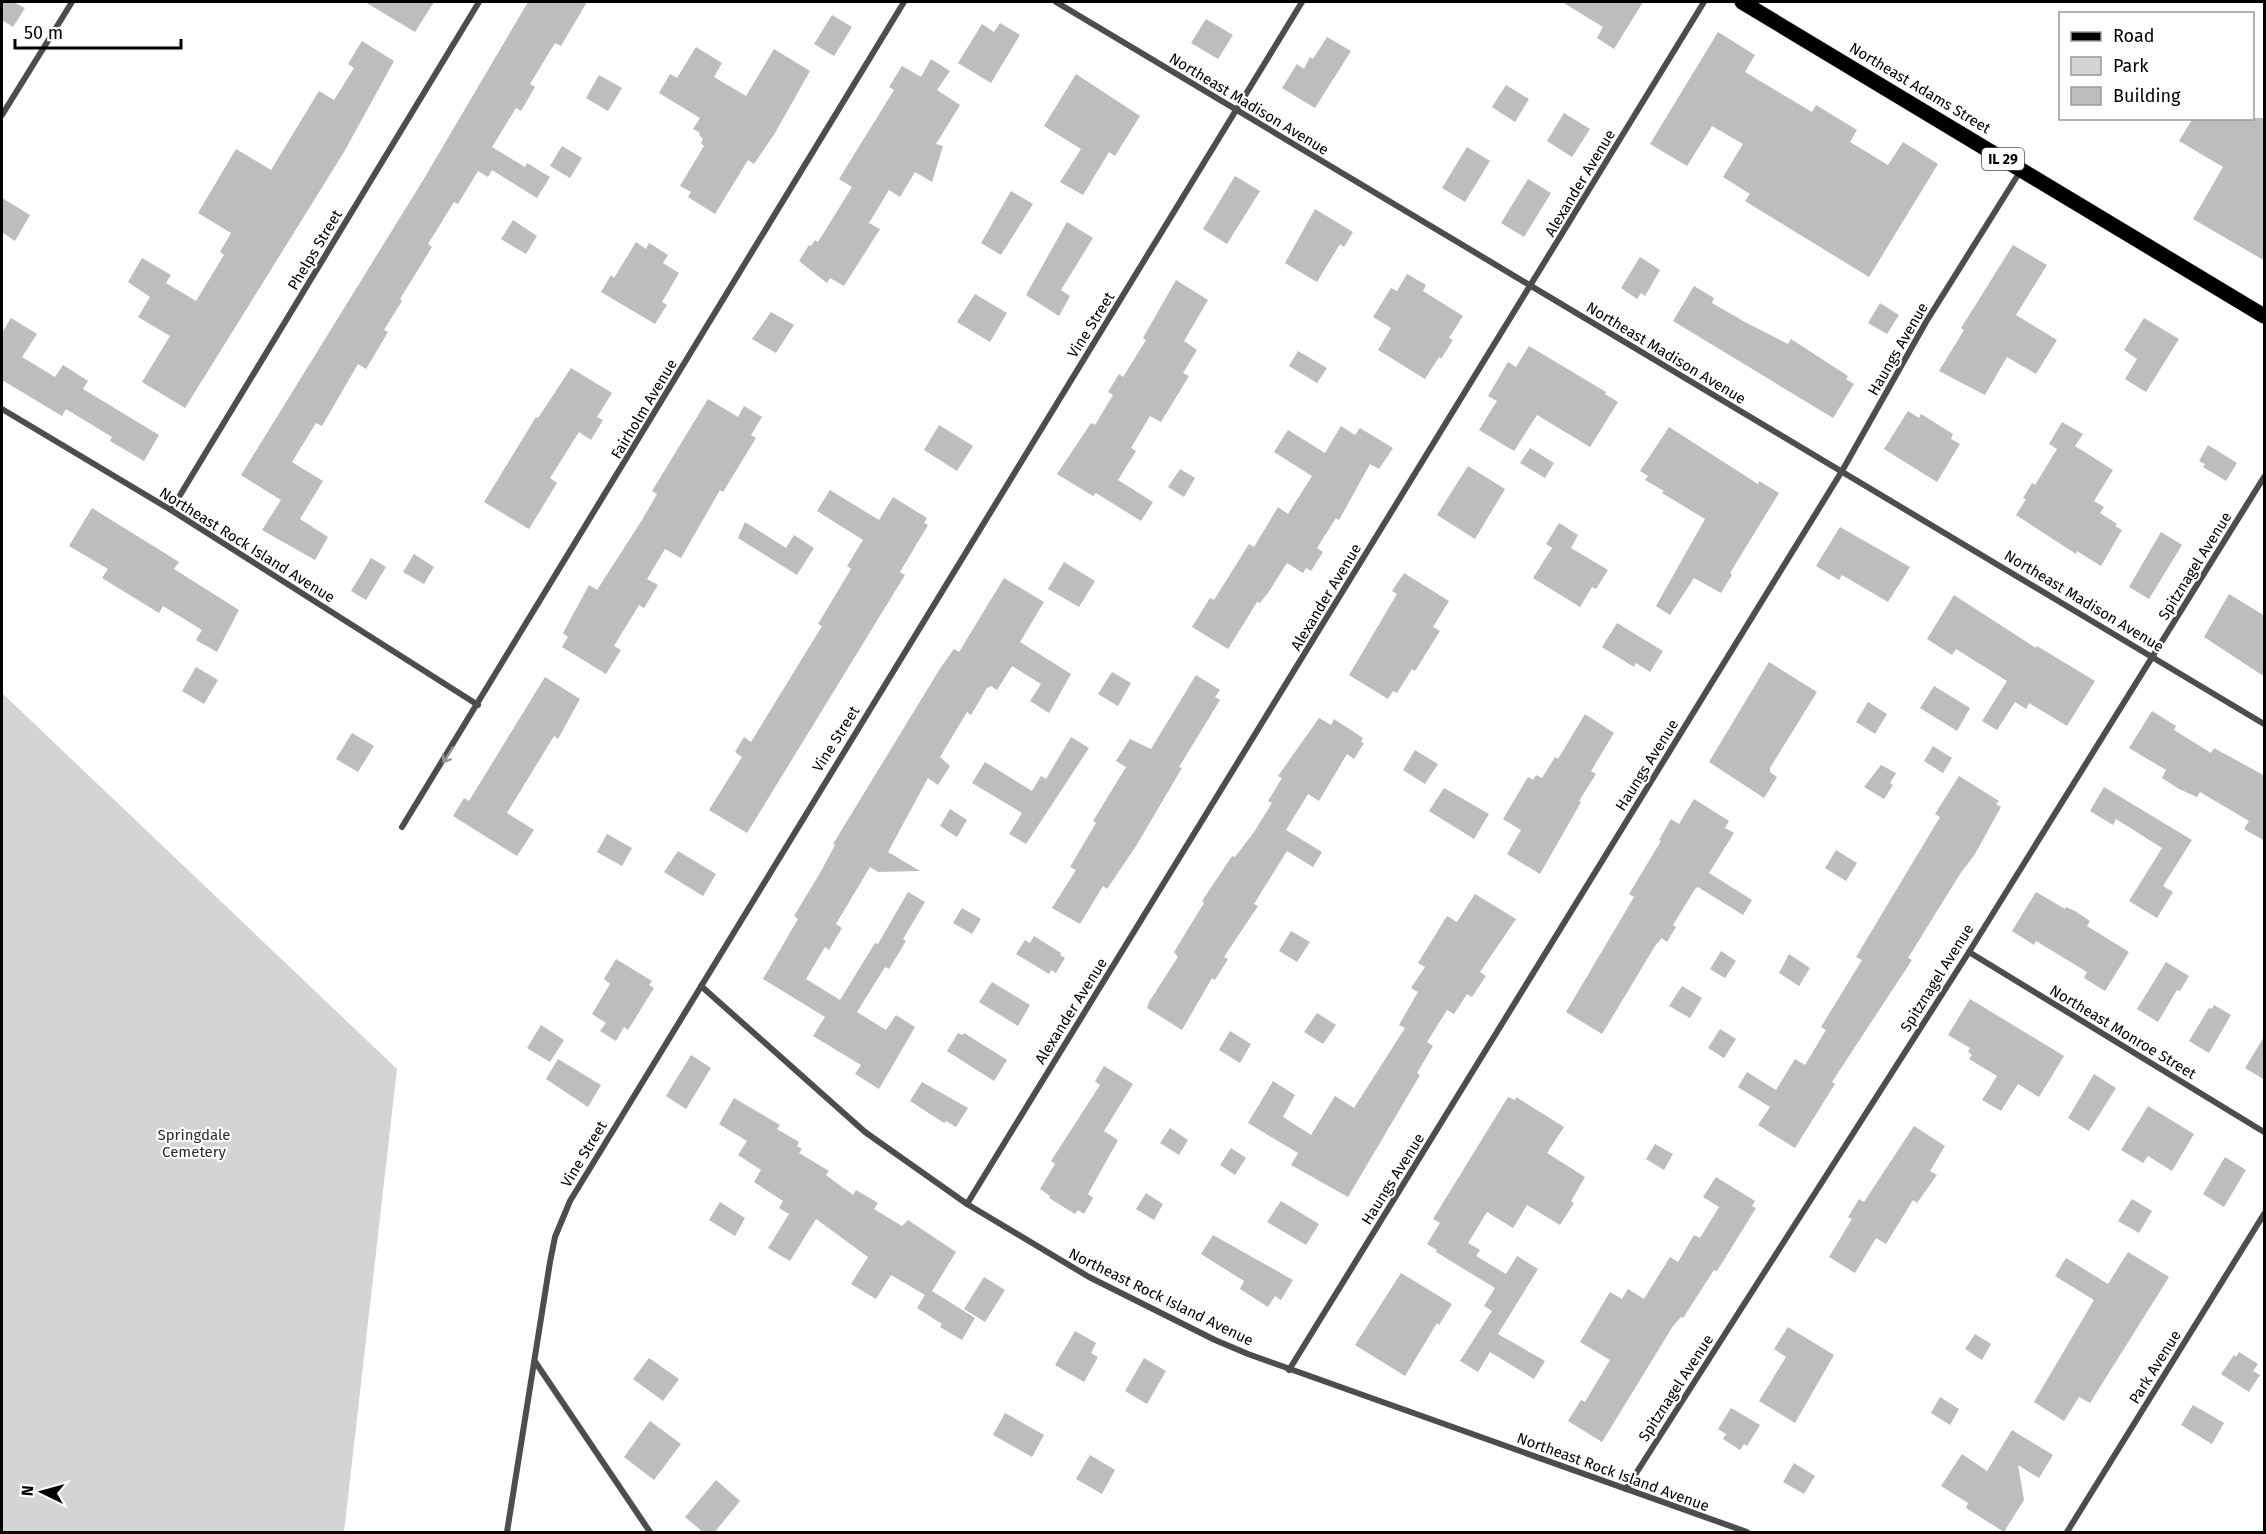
<svg xmlns="http://www.w3.org/2000/svg" width="2266" height="1534" viewBox="0 0 2266 1534" font-family="'Fira Sans',sans-serif">
	<rect width="100%" height="100%" fill="#fff"/>
	<polygon fill="#d4d4d4" points="2,693 397,1069 344,1532 2,1532"/>
	<g fill="#bdbdbd">
		<polygon points="2,2 13,2 25,8 13,27 2,20"/>
		<polygon points="365,2 434,2 415,32"/>
		<polygon points="528,2 587,2 561,46 555,43 530,84 535,87 521,111 516,108 492,147 525,167 527,163 550,177 537,198 492,170 488,177 478,171 458,204 454,202 428,244 432,247 400,299 402,301 384,330 388,332 366,369 358,364 322,426 316,423 292,462 323,481 300,519 328,537 315,560 262,530 281,500 241,475 422,182"/>
		<polygon points="1562,2 1643,2 1614,49 1597,38 1603,27"/>
		<polygon points="832,15 852,27 834,56 814,44"/>
		<polygon points="1206,19 1233,35 1218,59 1191,43"/>
		<polygon points="1000,23 1020,35 991,83 958,63 982,24 994,32"/>
		<polygon points="1718,32 1755,55 1745,72 1812,112 1816,105 1857,130 1850,142 1888,165 1903,142 1938,164 1869,277 1745,201 1750,194 1723,177 1743,144 1712,126 1687,166 1650,144"/>
		<polygon points="1327,37 1351,51 1315,108 1282,88 1297,64 1304,69 1310,57 1313,59"/>
		<polygon points="362,41 394,61 344,152 185,408 142,382 170,336 138,317 150,297 128,282 142,258 171,275 166,283 196,301 224,255 220,252 231,233 198,213 236,149 271,170 319,91 334,100 354,68 348,64"/>
		<polygon points="696,47 722,63 714,77 746,96 774,49 810,71 775,133 754,164 748,160 715,214 688,197 691,192 680,186 704,146 701,143 703,139 699,135 700,133 693,129 700,118 659,93 670,74 677,78"/>
		<polygon points="931,59 950,71 937,90 960,105 936,144 943,146 932,182 915,172 900,197 889,190 869,223 880,229 844,286 830,278 827,283 799,261 809,245 811,246 815,240 818,242 852,187 839,179 894,90 889,87 902,66 921,77"/>
		<polygon points="1076,74 1140,116 1115,156 1109,152 1083,195 1060,182 1081,149 1044,126"/>
		<polygon points="599,75 622,88 608,111 586,98"/>
		<polygon points="1506,85 1529,99 1515,122 1492,107"/>
		<polygon points="1564,113 1590,129 1572,157 1547,141"/>
		<polygon points="2193,118 2265,118 2265,261 2193,219 2223,167 2179,141"/>
		<polygon points="562,146 582,158 570,178 550,166"/>
		<polygon points="1467,147 1490,161 1465,202 1442,188"/>
		<polygon points="1235,176 1260,191 1227,244 1203,229"/>
		<polygon points="1528,179 1551,193 1524,237 1501,223"/>
		<polygon points="1011,191 1033,204 1001,255 981,243"/>
		<polygon points="2,198 30,215 15,241 2,232"/>
		<polygon points="1315,209 1353,232 1344,247 1340,244 1317,282 1285,263"/>
		<polygon points="513,220 537,236 526,254 501,239"/>
		<polygon points="1067,222 1093,238 1061,290 1070,296 1059,316 1026,295"/>
		<polygon points="636,242 646,249 649,243 668,255 663,263 679,273 662,302 667,305 655,324 601,292 611,275 614,278"/>
		<polygon points="2013,245 2047,265 2016,315 2057,340 2036,374 2007,357 1985,395 1939,371 1964,330 1961,328"/>
		<polygon points="1640,257 1660,270 1645,296 1641,293 1637,299 1621,288"/>
		<polygon points="1407,274 1426,285 1423,291 1463,316 1449,338 1453,340 1441,359 1439,357 1425,379 1378,350 1391,328 1373,317 1391,288 1397,291"/>
		<polygon points="1176,280 1208,300 1184,341 1197,350 1183,373 1189,376 1161,422 1150,416 1131,448 1136,451 1118,480 1153,502 1141,521 1096,493 1093,496 1057,474 1091,423 1095,425 1113,395 1108,392 1119,374 1123,377 1146,340 1143,338"/>
		<polygon points="1694,286 1714,298 1712,303 1745,322 1788,344 1791,339 1848,376 1846,379 1854,384 1833,418 1673,321"/>
		<polygon points="975,294 1007,313 990,342 957,322"/>
		<polygon points="1880,303 1899,315 1887,334 1868,323"/>
		<polygon points="771,312 794,325 776,353 752,339"/>
		<polygon points="11,318 37,334 22,357 55,377 63,365 88,381 83,389 159,435 144,461 110,441 112,437 66,409 62,416 2,380 2,333"/>
		<polygon points="2144,318 2179,339 2146,392 2125,379 2137,359 2124,350"/>
		<polygon points="1529,346 1606,392 1605,394 1618,402 1590,447 1537,415 1514,451 1479,430 1497,401 1488,396 1508,362 1516,367"/>
		<polygon points="1298,351 1327,368 1317,383 1289,366"/>
		<polygon points="571,368 612,393 597,417 603,420 591,440 579,432 550,478 557,483 529,529 484,502 536,417 538,418"/>
		<polygon points="708,399 738,417 744,406 762,417 751,435 756,438 723,492 720,490 681,558 665,549 647,579 658,585 644,608 639,605 614,646 621,650 606,674 562,647 568,637 563,633 589,585 597,590 642,520 657,494 652,491"/>
		<polygon points="1908,411 1919,418 1921,414 1953,434 1951,439 1960,444 1937,482 1884,449"/>
		<polygon points="2062,422 2083,434 2075,446 2113,470 2094,501 2104,507 2100,513 2117,524 2115,526 2122,530 2101,566 2077,551 2076,554 2016,515 2026,499 2023,498 2032,483 2035,485 2057,449 2049,444"/>
		<polygon points="939,425 973,446 957,471 924,450"/>
		<polygon points="1341,426 1355,435 1360,428 1393,448 1379,469 1370,464 1339,520 1336,518 1317,548 1323,552 1311,571 1306,568 1303,573 1287,563 1268,593 1260,603 1257,602 1228,649 1192,627 1210,598 1214,600 1249,544 1254,547 1278,507 1288,514 1312,476 1274,452 1288,430 1325,453"/>
		<polygon points="1669,427 1758,484 1759,481 1779,493 1730,573 1732,575 1721,593 1694,578 1670,615 1656,606 1705,519 1662,493 1664,491 1645,480 1648,476 1640,471"/>
		<polygon points="2208,445 2237,463 2226,481 2203,467 2205,464 2199,461"/>
		<polygon points="1530,448 1554,463 1545,478 1520,463"/>
		<polygon points="1468,466 1505,489 1475,539 1437,515"/>
		<polygon points="1180,469 1195,478 1184,497 1168,487"/>
		<polygon points="830,490 879,520 893,497 927,518 924,523 928,525 900,572 905,575 747,833 709,810 742,757 735,752 744,737 751,742 822,626 818,624 851,569 847,566 863,540 817,511"/>
		<polygon points="92,508 179,562 174,569 239,610 217,652 196,640 202,630 163,606 159,613 102,578 108,569 69,546"/>
		<polygon points="745,522 786,548 794,535 814,548 797,575 738,538"/>
		<polygon points="1559,523 1578,535 1571,548 1608,570 1596,589 1592,587 1580,607 1533,578 1552,548 1546,544"/>
		<polygon points="1840,527 1910,567 1888,602 1842,575 1839,580 1816,566"/>
		<polygon points="2161,532 2182,545 2149,599 2129,587"/>
		<polygon points="414,554 434,567 424,584 403,572"/>
		<polygon points="371,558 386,567 366,600 351,591"/>
		<polygon points="1064,562 1095,581 1079,607 1048,589"/>
		<polygon points="1404,573 1449,601 1433,627 1440,631 1415,671 1412,669 1397,693 1393,691 1388,699 1349,675 1397,594 1392,591"/>
		<polygon points="1004,578 1044,602 1020,642 1071,674 1049,713 1030,701 1041,684 1012,666 997,690 991,686 987,688 971,715 967,712 940,757 950,766 938,785 928,778 888,852 920,871 878,872 870,867 836,924 842,928 829,950 825,947 806,979 840,1000 875,943 878,944 908,892 925,902 903,939 906,941 889,969 885,967 857,1012 886,1030 896,1015 915,1027 879,1089 855,1074 861,1065 813,1036 825,1017 763,979 798,919 794,916 820,873 835,845 833,844 941,667 954,649 959,652"/>
		<polygon points="2229,594 2265,616 2265,677 2204,637"/>
		<polygon points="1954,595 2036,648 2037,646 2095,681 2067,726 2029,703 2026,709 2015,702 1997,730 1982,721 2007,681 1956,649 1952,655 1927,639"/>
		<polygon points="1617,623 1663,651 1650,672 1636,663 1634,667 1602,647"/>
		<polygon points="1769,662 1817,692 1770,768 1770,772 1777,777 1764,798 1709,762"/>
		<polygon points="196,667 218,680 204,704 182,691"/>
		<polygon points="1112,672 1131,683 1118,706 1098,694"/>
		<polygon points="1196,675 1220,690 1215,697 1220,700 1179,767 1182,768 1136,846 1107,889 1103,886 1080,924 1052,908 1076,870 1070,867 1096,823 1093,821 1126,767 1116,761 1130,739 1151,749"/>
		<polygon points="545,677 580,699 558,739 554,736 507,813 534,830 517,856 453,816 464,798 469,801"/>
		<polygon points="1934,686 1970,708 1957,731 1920,708"/>
		<polygon points="1868,702 1887,714 1875,734 1856,722"/>
		<polygon points="2152,711 2176,726 2174,730 2211,753 2214,748 2265,776 2265,841 2244,829 2249,821 2200,792 2197,797 2179,789 2162,778 2166,770 2129,748"/>
		<polygon points="1585,714 1614,733 1591,771 1596,774 1579,801 1581,802 1540,874 1507,854 1521,830 1503,819 1528,777 1533,780 1536,775 1542,778 1555,757 1558,759"/>
		<polygon points="1319,718 1331,725 1334,719 1363,738 1361,742 1364,743 1354,759 1347,754 1319,801 1308,794 1286,830 1322,852 1313,867 1287,851 1254,904 1258,906 1224,957 1228,959 1215,980 1212,978 1182,1030 1147,1008 1149,1002 1178,957 1174,952 1204,903 1202,901 1232,856 1235,857 1254,832 1272,803 1268,801 1282,778 1278,776"/>
		<polygon points="352,733 374,746 358,772 336,759"/>
		<polygon points="1071,737 1089,748 1026,844 1009,834 1022,813 972,783 985,762 1032,791 1041,776 1046,779"/>
		<polygon points="1933,746 1952,758 1943,773 1924,761"/>
		<polygon points="1415,750 1438,764 1425,784 1403,770"/>
		<polygon points="1881,765 1896,773 1890,783 1893,785 1884,799 1864,787"/>
		<polygon points="1959,776 1999,801 1996,804 2001,807 1975,854 1960,874 1908,958 1912,960 1832,1082 1835,1084 1795,1148 1758,1125 1770,1107 1738,1087 1747,1072 1776,1090 1795,1059 1805,1065 1826,1030 1821,1027 1862,960 1856,957 1940,817 1935,814"/>
		<polygon points="2104,787 2192,840 2163,886 2173,892 2157,918 2129,901 2162,848 2116,819 2113,825 2090,811"/>
		<polygon points="1444,788 1489,814 1474,839 1429,811"/>
		<polygon points="1694,799 1729,821 1725,828 1734,833 1709,873 1752,900 1743,915 1698,887 1695,889 1673,925 1676,927 1667,942 1662,938 1655,946 1602,1034 1566,1012 1634,897 1629,894 1661,841 1659,840 1671,819 1679,824"/>
		<polygon points="950,809 967,820 957,837 940,826"/>
		<polygon points="607,834 632,848 622,866 597,852"/>
		<polygon points="1836,850 1857,863 1846,881 1825,868"/>
		<polygon points="678,851 716,874 703,896 664,872"/>
		<polygon points="2036,892 2065,909 2066,907 2075,911 2090,921 2087,926 2129,952 2105,991 2084,978 2087,972 2036,941 2034,945 2012,931"/>
		<polygon points="1475,894 1516,919 1480,972 1486,976 1472,997 1467,994 1454,1014 1447,1010 1427,1042 1433,1046 1417,1073 1420,1075 1348,1197 1291,1165 1298,1153 1248,1123 1273,1081 1295,1095 1283,1117 1311,1135 1335,1096 1354,1108 1405,1028 1399,1025 1418,992 1411,988 1425,967 1418,963 1447,916 1457,922"/>
		<polygon points="962,908 981,919 972,934 953,923"/>
		<polygon points="1291,931 1310,942 1297,962 1279,951"/>
		<polygon points="1034,936 1061,953 1060,955 1065,958 1056,973 1051,970 1049,974 1016,954 1025,940 1030,943"/>
		<polygon points="1721,951 1736,961 1725,978 1710,969"/>
		<polygon points="1789,954 1810,968 1799,986 1779,973"/>
		<polygon points="616,959 652,981 649,985 654,988 628,1030 624,1027 616,1041 600,1031 606,1023 592,1014 610,984 604,979"/>
		<polygon points="2166,962 2189,976 2180,991 2177,990 2158,1022 2137,1009"/>
		<polygon points="992,982 1030,1005 1018,1026 979,1002"/>
		<polygon points="1682,986 1702,998 1690,1018 1669,1006"/>
		<polygon points="1970,999 2064,1056 2039,1097 2018,1084 2001,1111 1982,1100 1997,1076 1969,1059 1972,1055 1968,1052 1970,1048 1948,1035"/>
		<polygon points="2214,1005 2231,1015 2209,1053 2189,1041 2209,1008 2212,1009"/>
		<polygon points="1317,1013 1336,1025 1323,1044 1304,1032"/>
		<polygon points="541,1025 564,1040 550,1062 527,1048"/>
		<polygon points="1720,1029 1736,1039 1724,1058 1708,1048"/>
		<polygon points="1230,1031 1251,1044 1240,1063 1219,1050"/>
		<polygon points="958,1033 962,1035 964,1033 1007,1060 994,1081 947,1051"/>
		<polygon points="2265,1035 2265,1080 2245,1068"/>
		<polygon points="691,1055 711,1068 686,1109 666,1096"/>
		<polygon points="558,1059 601,1085 588,1107 546,1079"/>
		<polygon points="1104,1066 1133,1084 1104,1131 1118,1140 1088,1194 1093,1198 1084,1214 1078,1210 1075,1214 1049,1198 1050,1196 1040,1189 1055,1164 1051,1161 1100,1085 1095,1081"/>
		<polygon points="2094,1074 2116,1088 2089,1131 2068,1118"/>
		<polygon points="922,1082 968,1108 956,1127 946,1121 944,1123 910,1101"/>
		<polygon points="1508,1097 1515,1100 1516,1097 1564,1127 1547,1153 1585,1177 1571,1201 1574,1203 1560,1225 1527,1205 1513,1228 1487,1212 1468,1243 1480,1250 1476,1256 1506,1274 1517,1256 1538,1269 1498,1334 1545,1361 1534,1379 1490,1352 1478,1372 1460,1361 1492,1311 1484,1306 1495,1288 1436,1252 1437,1250 1427,1244 1440,1223 1433,1219"/>
		<polygon points="734,1098 780,1125 777,1129 799,1142 797,1146 802,1149 799,1153 829,1171 826,1175 853,1195 856,1190 878,1203 874,1209 902,1226 908,1220 956,1252 932,1291 975,1318 962,1340 940,1327 942,1324 917,1308 925,1295 891,1275 876,1299 851,1284 868,1257 816,1219 790,1261 768,1248 789,1214 779,1208 783,1201 754,1182 761,1170 738,1155 747,1141 719,1124"/>
		<polygon points="2148,1106 2194,1134 2172,1171 2148,1156 2143,1163 2121,1150"/>
		<polygon points="1914,1126 1945,1146 1930,1171 1937,1175 1917,1203 1913,1200 1886,1244 1876,1238 1855,1273 1829,1257 1852,1219 1848,1217 1859,1199 1864,1202"/>
		<polygon points="1170,1128 1188,1140 1179,1155 1160,1143"/>
		<polygon points="1655,1144 1673,1154 1664,1170 1646,1159"/>
		<polygon points="1231,1148 1246,1158 1235,1175 1220,1165"/>
		<polygon points="2225,1157 2246,1170 2224,1207 2203,1194"/>
		<polygon points="1716,1177 1755,1201 1752,1206 1756,1208 1717,1271 1714,1270 1683,1318 1681,1317 1673,1326 1602,1442 1568,1421 1581,1400 1585,1402 1610,1360 1580,1342 1610,1292 1622,1299 1628,1289 1644,1299 1670,1257 1678,1262 1694,1235 1700,1238 1719,1207 1703,1197"/>
		<polygon points="1146,1193 1163,1204 1154,1220 1136,1209"/>
		<polygon points="2132,1199 2152,1211 2139,1233 2118,1221"/>
		<polygon points="1281,1201 1319,1224 1306,1245 1267,1222"/>
		<polygon points="720,1202 745,1218 735,1236 709,1220"/>
		<polygon points="1213,1235 1293,1280 1281,1300 1275,1296 1268,1307 1240,1289 1244,1281 1201,1254"/>
		<polygon points="2128,1252 2169,1277 2090,1403 2079,1397 2064,1421 2034,1402 2094,1300 2055,1276 2066,1258 2108,1284"/>
		<polygon points="1401,1273 1452,1304 1439,1325 1437,1323 1405,1376 1355,1345"/>
		<polygon points="984,1277 1005,1290 985,1322 964,1309"/>
		<polygon points="1788,1327 1834,1355 1795,1423 1759,1401 1786,1357 1774,1349"/>
		<polygon points="1075,1331 1096,1343 1091,1353 1098,1357 1084,1382 1055,1365"/>
		<polygon points="1975,1334 1991,1344 1982,1360 1965,1349"/>
		<polygon points="2239,1352 2258,1364 2253,1371 2260,1375 2249,1392 2221,1374 2234,1355 2236,1357"/>
		<polygon points="649,1358 679,1379 663,1401 633,1379"/>
		<polygon points="1144,1358 1166,1371 1147,1404 1125,1391"/>
		<polygon points="1940,1397 1959,1409 1950,1425 1931,1413"/>
		<polygon points="2193,1405 2224,1423 2212,1444 2181,1425"/>
		<polygon points="1731,1408 1760,1425 1747,1446 1744,1444 1740,1450 1723,1439 1726,1434 1718,1429"/>
		<polygon points="1005,1413 1044,1435 1032,1457 993,1435"/>
		<polygon points="650,1421 681,1444 654,1480 624,1457"/>
		<polygon points="2012,1430 2053,1455 2039,1478 2018,1465 2024,1500 2004,1532 1966,1508 1968,1503 1941,1486 1962,1454 1987,1471"/>
		<polygon points="1090,1455 1115,1470 1102,1494 1076,1479"/>
		<polygon points="1794,1463 1815,1476 1804,1494 1783,1482"/>
		<polygon points="716,1480 740,1501 714,1533 704,1533 685,1517"/>
	</g>
	<g fill="none" stroke-linecap="round" stroke-linejoin="round">
		<g stroke="#dbdbdb" stroke-width="16">
			<polyline id="primary" points="1742,2 2264,316"/>
		</g>
		<g stroke="#4d4d4d" stroke-width="6">
			<polyline points="1056,2 2264,724"/>
			<polyline points="2,115 72,2"/>
			<polyline points="2,409 171,510 478,705"/>
			<polyline points="171,510 479,2"/>
			<polyline points="402,827 904,2"/>
			<polyline points="1969,952 2264,1132"/>
			<polyline points="701,986 865,1132 967,1204 1089,1277 1215,1340 1248,1354 1747,1532"/>
			<polyline points="967,1204 1704,2"/>
			<polyline points="536,1363 650,1532"/>
			<polyline points="1289,1370 1842,471 1926,322 2021,170"/>
			<polyline points="1626,1489 1969,952 2264,477"/>
			<polyline points="507,1532 550,1262 555,1237 570,1201 1302,2"/>
			<polyline points="2067,1532 2264,1214"/>
		</g>
		<use href="#primary" stroke="#000" stroke-width="15"/>
	</g>
	<defs><path id="oneway-shaft" d="M-6 0H5M1.5-3L5.5 0L1.5 3" fill="none" stroke-width="1.6" stroke-linecap="round" stroke-linejoin="round" transform="scale(1.5)"/></defs>
	<use stroke="#949494" href="#oneway-shaft" transform="translate(448 755) rotate(122)"/>
	<g text-anchor="middle" dominant-baseline="central" stroke-width="4.5" stroke-linejoin="round" paint-order="stroke">
		<rect fill="#fff" stroke="#4c4c4c" stroke-width="1.5" x="1982" y="148" width="42" height="22" rx="4.5"/>
		<g font-size="14" font-weight="bold" fill="#000">
			<text x="2003" y="159">IL 29</text>
		</g>
		<g font-size="15" fill="#000" stroke="#fff">
			<text transform="translate(1920 88) rotate(31)">Northeast Adams Street</text>
			<text transform="translate(1249 104) rotate(31)">Northeast Madison Avenue</text>
			<text transform="translate(1580 183) rotate(-59)">Alexander Avenue</text>
			<text transform="translate(315 250) rotate(-59)">Phelps Street</text>
			<text transform="translate(1091 325) rotate(-58)">Vine Street</text>
			<text transform="translate(1898 349) rotate(-60)">Haungs Avenue</text>
			<text transform="translate(1666 353) rotate(31)">Northeast Madison Avenue</text>
			<text transform="translate(644 409) rotate(-59)">Fairholm Avenue</text>
			<text transform="translate(247 545) rotate(32)">Northeast Rock Island Avenue</text>
			<text transform="translate(2195 566) rotate(-58)">Spitznagel Avenue</text>
			<text transform="translate(1326 597) rotate(-59)">Alexander Avenue</text>
			<text transform="translate(2084 601) rotate(31)">Northeast Madison Avenue</text>
			<text transform="translate(836 739) rotate(-58)">Vine Street</text>
			<text transform="translate(1647 765) rotate(-58)">Haungs Avenue</text>
			<text transform="translate(1937 978) rotate(-58)">Spitznagel Avenue</text>
			<text transform="translate(1071 1011) rotate(-58)">Alexander Avenue</text>
			<text transform="translate(2123 1032) rotate(31)">Northeast Monroe Street</text>
			<text transform="translate(584 1154) rotate(-59)">Vine Street</text>
			<text transform="translate(1393 1179) rotate(-58)">Haungs Avenue</text>
			<text transform="translate(1161 1297) rotate(26)">Northeast Rock Island Avenue</text>
			<text transform="translate(2155 1367) rotate(-58)">Park Avenue</text>
			<text transform="translate(1676 1388) rotate(-57)">Spitznagel Avenue</text>
			<text transform="translate(1613 1472) rotate(20)">Northeast Rock Island Avenue</text>
		</g>
		<g font-size="15" fill="#2b2b2b" stroke="#fff">
			<text x="194" y="1135">Springdale<tspan x="194" dy="17">Cemetery</tspan></text>
		</g>
	</g>
	<rect width="2266" height="1534" fill="none" stroke="#000000" stroke-width="6"/>
	<rect x="2059" y="12" width="195" height="108" fill="#ffffff" stroke="#999999" stroke-width="1.5"/>
	<rect x="2071" y="32" width="30" height="9" fill="#000000" stroke="#999999" stroke-width="1.5"/>
	<text x="2113" y="42" font-size="18" fill="#000000">Road</text>
	<rect x="2071" y="57" width="30" height="18" fill="#d4d4d4" stroke="#999999" stroke-width="1.5"/>
	<text x="2113" y="72" font-size="18" fill="#000000">Park</text>
	<rect x="2071" y="87" width="30" height="18" fill="#bdbdbd" stroke="#999999" stroke-width="1.5"/>
	<text x="2113" y="102" font-size="18" fill="#000000">Building</text>
	<g transform="translate(42 1492) rotate(275)" stroke="#ffffff" stroke-width="4.5" paint-order="stroke">
	<path d="M0-4.5L10 22L0 15L-10 22Z" fill="#000000"/>
	<text y="-9" font-size="16" font-weight="bold" text-anchor="middle" fill="#000000">N</text>
	</g>
	<path d="M15 39v9h166v-9" fill="none" stroke="#000000" stroke-width="3"/>
	<text x="24" y="39" font-size="18" fill="#000000" stroke="#ffffff" stroke-width="4.5" paint-order="stroke">50 m</text>
</svg>
